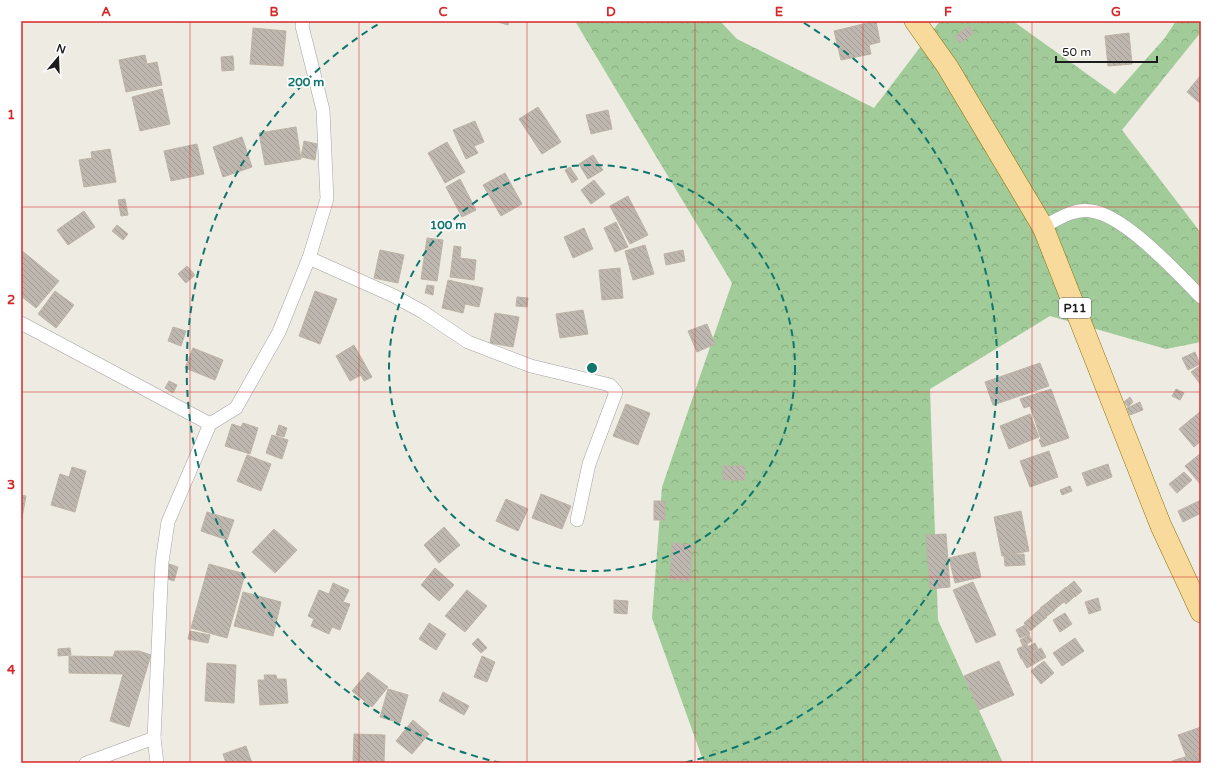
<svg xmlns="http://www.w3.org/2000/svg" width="1222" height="784" viewBox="0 0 1222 784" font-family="'Varela Round',sans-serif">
	<defs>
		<pattern id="forest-crowns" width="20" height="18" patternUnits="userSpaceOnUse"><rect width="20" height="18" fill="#a1cb98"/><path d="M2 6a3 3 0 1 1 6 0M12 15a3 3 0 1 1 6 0" fill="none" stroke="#8aae82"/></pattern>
		<pattern id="building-back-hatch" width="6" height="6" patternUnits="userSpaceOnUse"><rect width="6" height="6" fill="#bdb7af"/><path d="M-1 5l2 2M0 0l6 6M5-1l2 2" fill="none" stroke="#a29d96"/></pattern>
	</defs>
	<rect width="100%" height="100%" fill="#edebe2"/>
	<polygon fill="url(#forest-crowns)" points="575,21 720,21 737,39 874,108 940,21 1013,21 1115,94 1164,39 1176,21 1201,21 1201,32 1122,130 1201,233 1201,342 1166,349 1050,316 930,389 938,620 1003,763 704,763 652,618 662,487 732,283"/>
	<g fill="url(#building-back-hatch)" stroke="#beb3a5">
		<polygon points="495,21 509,21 508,25"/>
		<polygon points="876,21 880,42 869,45 871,54 841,60 834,31"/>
		<polygon points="969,26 974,33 960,43 955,36"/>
		<polygon points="253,28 286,31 283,66 250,64"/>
		<polygon points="1129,33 1132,64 1108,66 1105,36"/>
		<polygon points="145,55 147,64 157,62 162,85 126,92 119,60"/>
		<polygon points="233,56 234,70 222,71 221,57"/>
		<polygon points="1201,75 1201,104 1187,92"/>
		<polygon points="162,89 170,124 140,131 132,97"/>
		<polygon points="538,107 561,142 542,154 519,119"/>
		<polygon points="608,110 612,129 591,134 586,115"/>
		<polygon points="475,121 484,142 474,146 478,153 466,159 453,130"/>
		<polygon points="296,127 301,159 265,165 259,133"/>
		<polygon points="242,137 252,167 223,177 213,147"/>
		<polygon points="304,141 317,144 315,160 301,157"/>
		<polygon points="447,142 465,172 445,183 428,153"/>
		<polygon points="197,144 204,174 171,181 164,151"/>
		<polygon points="110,149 116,182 84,187 79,160 92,158 91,152"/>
		<polygon points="593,155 603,170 588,179 579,164"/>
		<polygon points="570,167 578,179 572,183 565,170"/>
		<polygon points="505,173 522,204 501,216 483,185"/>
		<polygon points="460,179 476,210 462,217 446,187"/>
		<polygon points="594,180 605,194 591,204 581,190"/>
		<polygon points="628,196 648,235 630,244 610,206"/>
		<polygon points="125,199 128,215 121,216 118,200"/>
		<polygon points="84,211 95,227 68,245 57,230"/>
		<polygon points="616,222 628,247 615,252 604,228"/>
		<polygon points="117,225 128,234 123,240 112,231"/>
		<polygon points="584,228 593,249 573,258 564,237"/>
		<polygon points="427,238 443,240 437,281 421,279"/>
		<polygon points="645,245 654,274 633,280 625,251"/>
		<polygon points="454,246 461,247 460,258 476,260 474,280 450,277"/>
		<polygon points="21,250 59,281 36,308 21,296"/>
		<polygon points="380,250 404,255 398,283 374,278"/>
		<polygon points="683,250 685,261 666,265 664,254"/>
		<polygon points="187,266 195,275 186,283 178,274"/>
		<polygon points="620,268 623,298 602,300 599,270"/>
		<polygon points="448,280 483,288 479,307 465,304 463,313 442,308"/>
		<polygon points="427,285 434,286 433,295 425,293"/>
		<polygon points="55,291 74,305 56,328 38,314"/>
		<polygon points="315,291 337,299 320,344 299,336"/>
		<polygon points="517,297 528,298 527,307 516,306"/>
		<polygon points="583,310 588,334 560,338 556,314"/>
		<polygon points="495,313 519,317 513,347 490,343"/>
		<polygon points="707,324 715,344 697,352 688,331"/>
		<polygon points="173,327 186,331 181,346 168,341"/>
		<polygon points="354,345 372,377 364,381 361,375 350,381 336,356"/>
		<polygon points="193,348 223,360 215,380 185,368"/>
		<polygon points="1195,352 1200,364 1188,370 1182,358"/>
		<polygon points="1040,363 1049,386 993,405 985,382"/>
		<polygon points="1201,365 1201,385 1191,372"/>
		<polygon points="169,381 177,385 173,393 165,388"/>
		<polygon points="1051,389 1069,438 1042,447 1039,440 1041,439 1030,406 1024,408 1020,399"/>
		<polygon points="1176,389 1184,393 1180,400 1172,396"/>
		<polygon points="1130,397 1133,402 1128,407 1124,402"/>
		<polygon points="1140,402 1143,410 1130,415 1127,408"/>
		<polygon points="626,404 650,413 638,445 613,436"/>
		<polygon points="1201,411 1201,441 1194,447 1179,429"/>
		<polygon points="1030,414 1039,437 1009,449 1000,426"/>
		<polygon points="243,423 258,428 250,454 225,446 232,424 241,427"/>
		<polygon points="279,425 287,428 284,437 276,435"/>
		<polygon points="272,435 288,440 282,459 266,453"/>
		<polygon points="1049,451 1058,477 1030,487 1020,461"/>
		<polygon points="1201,453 1201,485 1185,466"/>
		<polygon points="247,455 271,464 261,491 237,481"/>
		<polygon points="1108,464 1112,477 1087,486 1082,473"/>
		<rect x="723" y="466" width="22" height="14"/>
		<polygon points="72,467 86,471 75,512 51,505 60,474 69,477"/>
		<polygon points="1184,472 1192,480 1177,493 1169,484"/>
		<polygon points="1070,486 1072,491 1062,495 1060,490"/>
		<polygon points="541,494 571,506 562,529 532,518"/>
		<polygon points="21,495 26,496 22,518 21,518"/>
		<polygon points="506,499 528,509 518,531 496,521"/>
		<polygon points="1201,500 1201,513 1183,522 1178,511"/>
		<rect x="654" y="501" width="11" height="19"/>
		<polygon points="1021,511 1029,551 1002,556 994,517"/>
		<polygon points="207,512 234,520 227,540 201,531"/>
		<polygon points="444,527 460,545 439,563 424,545"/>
		<polygon points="274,529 297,550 275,573 252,552"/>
		<polygon points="946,534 950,587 930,589 926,535"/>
		<polygon points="672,543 692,545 690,581 670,579"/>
		<polygon points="975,552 981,577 955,583 949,558"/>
		<polygon points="1024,554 1025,565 1005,566 1004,555"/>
		<polygon points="169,564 178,567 174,581 165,578"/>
		<polygon points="209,564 245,574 227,638 191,628"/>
		<polygon points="435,568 454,585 439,601 421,585"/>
		<polygon points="1074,581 1082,591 1075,597 1067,587"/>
		<polygon points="973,582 996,635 976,643 953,590"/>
		<polygon points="333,583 349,590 343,602 350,604 340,630 332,627 329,634 311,626 314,619 308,616 319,590 329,594"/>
		<polygon points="1066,587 1074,597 1066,604 1058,594"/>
		<polygon points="467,590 487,606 465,632 445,616"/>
		<polygon points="243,592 281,602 273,636 234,626"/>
		<polygon points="1057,594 1064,602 1055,609 1048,602"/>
		<polygon points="1098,598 1101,610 1089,614 1085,602"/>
		<polygon points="614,600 628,601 627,614 614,613"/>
		<polygon points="1048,602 1055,610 1047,616 1040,608"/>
		<polygon points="1040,609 1047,617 1030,631 1024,623"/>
		<polygon points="1065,613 1072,624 1060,632 1053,620"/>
		<polygon points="429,623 446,634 436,650 419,639"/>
		<polygon points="1025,625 1030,634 1020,638 1016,630"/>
		<polygon points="190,631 210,635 208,643 188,639"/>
		<polygon points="1029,635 1032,641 1023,646 1020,640"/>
		<polygon points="478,638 487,648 481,653 472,644"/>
		<polygon points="1075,638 1084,651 1062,666 1053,653"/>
		<polygon points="1035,643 1038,649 1032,652 1029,646"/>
		<polygon points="1027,644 1032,653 1021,659 1017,649"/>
		<polygon points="70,648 71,655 58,656 58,649"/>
		<polygon points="1041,648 1046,657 1027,668 1022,659"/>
		<polygon points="115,651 139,651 151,655 129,727 110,721 123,674 69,673 69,656 113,657"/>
		<polygon points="482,656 495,662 487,682 474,677"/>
		<polygon points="999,661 1014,695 979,710 964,676"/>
		<polygon points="1044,661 1054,673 1041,684 1031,671"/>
		<polygon points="207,663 236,665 234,703 205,701"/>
		<polygon points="368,672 388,687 372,707 352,691"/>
		<polygon points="264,675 276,675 277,679 286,679 288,703 260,705 258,680 265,680"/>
		<polygon points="388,689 408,695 400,723 380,717"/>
		<polygon points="443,692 469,706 464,715 439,701"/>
		<polygon points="413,720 429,734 412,754 396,741"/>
		<polygon points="1201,727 1201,751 1186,756 1178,735"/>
		<polygon points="354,734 385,735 384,763 353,763"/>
		<polygon points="246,746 252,763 226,763 223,754"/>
		<polygon points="1201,752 1201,763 1173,763 1172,761"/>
	</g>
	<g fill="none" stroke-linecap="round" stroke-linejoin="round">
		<g stroke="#a3a3a3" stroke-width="14">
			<g id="street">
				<path d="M1043 227C1058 219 1074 208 1091 211 1125 215 1177 273 1201 297"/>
				<polyline points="309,258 394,296 423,312 468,342 531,366 610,385 616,392 589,464 577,520"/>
				<polyline points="21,323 210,424"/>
				<polyline points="86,763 154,738"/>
				<polyline points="157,763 154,738 162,562 168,522 210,424 236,408 279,332 309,258 327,199 323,110 302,26 303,21"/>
			</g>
		</g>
		<g stroke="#8e7006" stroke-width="22">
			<polyline id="primary" points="915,21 947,66 1043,227 1161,526 1201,612"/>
		</g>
		<use href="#street" stroke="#fff" stroke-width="13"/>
		<use href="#primary" stroke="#f8da9c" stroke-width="21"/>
	</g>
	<path fill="none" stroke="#d62828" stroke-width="1" stroke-opacity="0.55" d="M190 21V763M359 21V763M527 21V763M695 21V763M863 21V763M1032 21V763M21 207H1201M21 392H1201M21 577H1201"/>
	<g fill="none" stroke="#0f766e" stroke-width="2" stroke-dasharray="7 5">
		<circle cx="592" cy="368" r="203"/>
		<path d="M501 763A405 405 0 0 1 380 23M804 23A405 405 0 0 1 683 763"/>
	</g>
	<g text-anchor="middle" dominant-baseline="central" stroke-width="3.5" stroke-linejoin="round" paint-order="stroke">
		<rect fill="#fff" stroke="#606060" stroke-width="1" x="1059" y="298" width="32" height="20" rx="3"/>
		<g font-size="12" font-weight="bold" fill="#1c1c1c">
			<text x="1075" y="308">P11</text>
		</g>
	</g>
	<circle cx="592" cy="368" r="6" fill="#0f766e" stroke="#fff" stroke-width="2"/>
	<g font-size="12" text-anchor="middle" font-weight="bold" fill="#0f766e" stroke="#fff" stroke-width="3.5" stroke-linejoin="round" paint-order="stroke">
		<text x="306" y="86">200 m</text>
		<text x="448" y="229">100 m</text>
	</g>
	<rect width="1222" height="784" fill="none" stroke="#ffffff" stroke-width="44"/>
	<g transform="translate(58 58) rotate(19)" stroke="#ffffff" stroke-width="3" paint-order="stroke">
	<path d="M0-3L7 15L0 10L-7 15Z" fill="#1c1c1c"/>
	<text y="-6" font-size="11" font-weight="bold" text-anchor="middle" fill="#1c1c1c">N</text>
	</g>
	<path d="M1056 56v6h101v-6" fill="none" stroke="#1c1c1c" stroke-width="2"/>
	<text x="1062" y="56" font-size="12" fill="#1c1c1c" stroke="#ffffff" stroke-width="3" paint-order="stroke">50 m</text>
	<rect x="22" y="22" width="1178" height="740" fill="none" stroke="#d62828" stroke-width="1.5"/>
	<g font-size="13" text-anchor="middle" font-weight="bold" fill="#d62828">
		<text x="106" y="16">A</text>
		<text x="274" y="16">B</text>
		<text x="443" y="16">C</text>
		<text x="611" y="16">D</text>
		<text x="779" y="16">E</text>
		<text x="948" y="16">F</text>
		<text x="1116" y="16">G</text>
		<text x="11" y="119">1</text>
		<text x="11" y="304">2</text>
		<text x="11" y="489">3</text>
		<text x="11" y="674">4</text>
	</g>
</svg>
